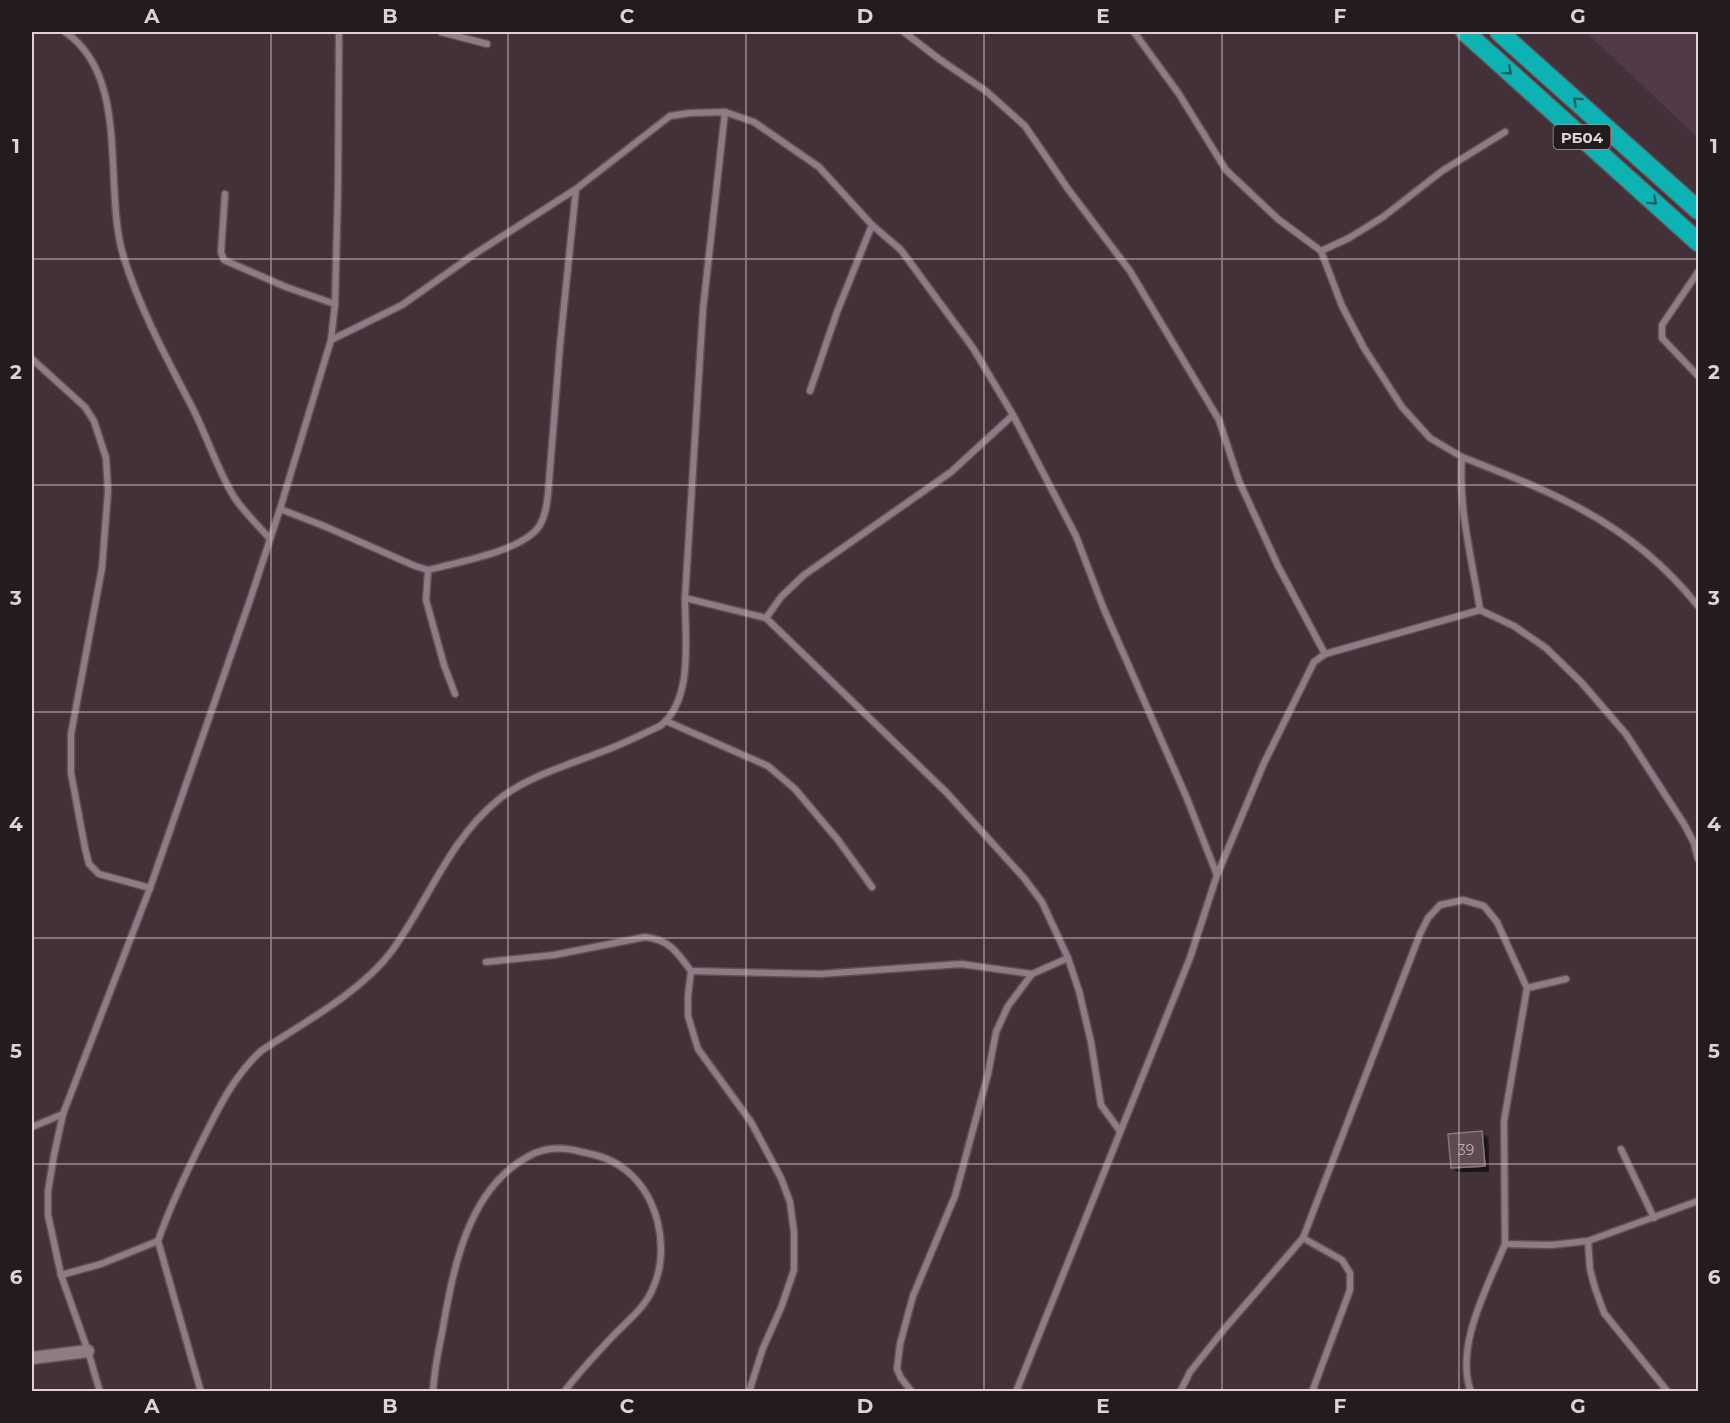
<svg xmlns="http://www.w3.org/2000/svg" width="1730" height="1423" viewBox="0 0 1730 1423" font-family="Montserrat,sans-serif">
	<defs>
		<filter id="shadow"><feDropShadow dx="5.5" dy="5.5" stdDeviation="1.5" flood-color="#0009"/></filter>
	</defs>
	<rect width="100%" height="100%" fill="#433139"/>
	<polygon fill="#523a46" points="1586,32 1698,32 1698,138"/>
	<polygon fill="#5b4851" stroke="#8a757f" stroke-width="1.5" filter="url(#shadow)" points="1482,1131 1485,1166 1451,1168 1448,1134"/>
	<g fill="none" stroke-linecap="round" stroke-linejoin="round">
		<g stroke="#5f5057" stroke-width="9">
			<g id="lane">
				<path d="M65 32C132 77 102 190 124 258 140 309 167 359 192 407 207 436 217 469 234 497 244 512 258 525 270 539"/>
				<polyline points="441,32 487,44"/>
				<polyline points="904,32 939,59 986,91 1025,126 1068,189 1130,271 1219,420 1239,481 1278,566 1325,654"/>
				<polyline points="1134,32 1179,94 1226,170 1278,219 1321,251 1342,306 1364,348 1402,407 1430,438 1462,457"/>
				<polyline points="225,194 221,252 224,260 286,287 335,304"/>
				<polyline points="1321,251 1349,238 1383,217 1442,171 1505,132"/>
				<polyline points="1698,272 1662,325 1662,338 1698,376"/>
				<polyline points="331,340 402,305 473,255 576,189 670,116 690,113 725,112 754,122 819,167 872,225 901,250 973,348 1013,415 1076,536 1103,607 1186,796 1217,875 1190,958 1016,1392"/>
				<polyline points="32,359 85,407 94,421 106,458 108,491 102,568 71,734 71,773 85,848 89,864 99,874 150,888"/>
				<polyline points="810,391 837,312 872,225"/>
				<path d="M280 509 324 526 415 566 428 570C458 562 524 551 540 525 545 516 547 505 548 494L560 345 576 189"/>
				<polyline points="428,570 426,600 444,665 455,694"/>
				<polyline points="685,598 703,309 725,112"/>
				<path d="M1480 610C1472 559 1458 508 1462 457 1502 473 1543 488 1581 509 1626 533 1667 567 1698 606"/>
				<polyline points="766,618 781,597 804,575 951,472 1013,415"/>
				<polyline points="666,721 768,766 795,789 838,840 872,887"/>
				<polyline points="1217,875 1264,763 1314,662 1325,654 1480,610 1514,626 1546,648 1581,682 1626,734 1684,824 1694,843 1698,859"/>
				<path d="M486 962 554 955 645 937C670 940 677 952 691 971L688 996V1016L698 1049 751 1122 781 1178 790 1202 794 1232V1270L781 1308 763 1348 749 1392"/>
				<polyline points="691,971 820,974 961,964 1032,974"/>
				<polyline points="1527,988 1566,979"/>
				<polyline points="32,1127 63,1114"/>
				<polyline points="1621,1149 1654,1218"/>
				<polyline points="1303,1238 1342,1260 1350,1273 1350,1290 1312,1392"/>
				<polyline points="158,1241 201,1392"/>
				<polyline points="1588,1241 1590,1269 1595,1288 1604,1313 1668,1392"/>
				<path d="M61 1275 101 1264 158 1241C170 1206 186 1173 203 1139 219 1107 234 1076 261 1051 303 1023 361 992 391 952 428 902 448 841 498 800 526 777 568 765 601 752 621 745 640 735 660 726 694 700 685 637 685 598L766 618 946 792 1024 878 1042 902 1068 958 1079 991 1091 1042 1101 1105 1120 1131"/>
				<polyline points="100,1392 88,1351 61,1275 48,1215 48,1191 54,1155 63,1114 150,888 250,600 280,509 331,340 335,304 338,188 339,32"/>
				<path d="M433 1392C434 1372 438 1352 442 1333 453 1270 467 1189 529 1156 546 1146 564 1147 582 1152 596 1155 609 1158 620 1166 658 1191 671 1248 653 1288 645 1308 626 1322 612 1337 595 1355 579 1372 564 1392"/>
				<polyline points="912,1392 901,1378 897,1369 900,1344 913,1296 955,1196 988,1074 996,1032 1008,1006 1032,974 1068,958"/>
				<polyline points="1180,1392 1190,1372 1226,1327 1303,1238 1420,934 1428,918 1440,905 1463,900 1484,906 1497,922 1527,988 1504,1121 1505,1244 1551,1245 1588,1241 1698,1201"/>
				<path d="M1471 1392C1454 1347 1488 1286 1505 1244"/>
			</g>
		</g>
		<g stroke="#5f5057" stroke-width="15">
			<polyline id="street" points="32,1358 88,1351"/>
		</g>
		<g stroke="#5f5057" stroke-width="21">
			<g id="highway">
				<polyline points="1465,32 1698,242"/>
				<polyline points="1499,32 1698,210"/>
			</g>
		</g>
		<use href="#lane" stroke="#907b85" stroke-width="6"/>
		<use href="#street" stroke="#907b85" stroke-width="12"/>
		<use href="#highway" stroke="#0db3b2" stroke-width="18"/>
	</g>
	<defs><path id="oneway-chevron" d="M-2-3.5L2.5 0L-2 3.5" fill="none" stroke-width="1.6" stroke-linecap="round" stroke-linejoin="round" transform="scale(1.5)"/></defs>
	<g stroke="#1a5f61">
		<use href="#oneway-chevron" transform="translate(1508 71) rotate(42)"/>
		<use href="#oneway-chevron" transform="translate(1577 101) rotate(-138)"/>
		<use href="#oneway-chevron" transform="translate(1653 201) rotate(42)"/>
	</g>
	<path fill="none" stroke="#ded2d7" stroke-width="1.5" stroke-opacity="0.55" d="M271 32V1392M508 32V1392M746 32V1392M984 32V1392M1222 32V1392M1459 32V1392M32 259H1698M32 485H1698M32 712H1698M32 938H1698M32 1164H1698"/>
	<g text-anchor="middle" dominant-baseline="central" stroke-width="6" stroke-linejoin="round" paint-order="stroke">
		<g font-size="14" fill="#bdb0b6">
			<text x="1466" y="1150">39</text>
		</g>
		<rect fill="#241b1f" stroke="#a69ba0" stroke-width="1.5" x="1553.5" y="125" width="57" height="24" rx="4.5"/>
		<g font-size="15" font-weight="bold" fill="#ded2d7">
			<text x="1582" y="137">РБ04</text>
		</g>
	</g>
	<rect width="1730" height="1423" fill="none" stroke="#241b1f" stroke-width="66"/>
	<rect x="33" y="33" width="1664" height="1357" fill="none" stroke="#ded2d7" stroke-width="2"/>
	<g font-size="20" text-anchor="middle" font-weight="bold" fill="#ded2d7">
		<text x="152" y="23">A</text>
		<text x="390" y="23">B</text>
		<text x="627" y="23">C</text>
		<text x="865" y="23">D</text>
		<text x="1103" y="23">E</text>
		<text x="1340" y="23">F</text>
		<text x="1578" y="23">G</text>
		<text x="16" y="153">1</text>
		<text x="1714" y="153">1</text>
		<text x="16" y="379">2</text>
		<text x="1714" y="379">2</text>
		<text x="16" y="605">3</text>
		<text x="1714" y="605">3</text>
		<text x="16" y="831">4</text>
		<text x="1714" y="831">4</text>
		<text x="16" y="1058">5</text>
		<text x="1714" y="1058">5</text>
		<text x="16" y="1284">6</text>
		<text x="1714" y="1284">6</text>
		<text x="152" y="1413">A</text>
		<text x="390" y="1413">B</text>
		<text x="627" y="1413">C</text>
		<text x="865" y="1413">D</text>
		<text x="1103" y="1413">E</text>
		<text x="1340" y="1413">F</text>
		<text x="1578" y="1413">G</text>
	</g>
</svg>
